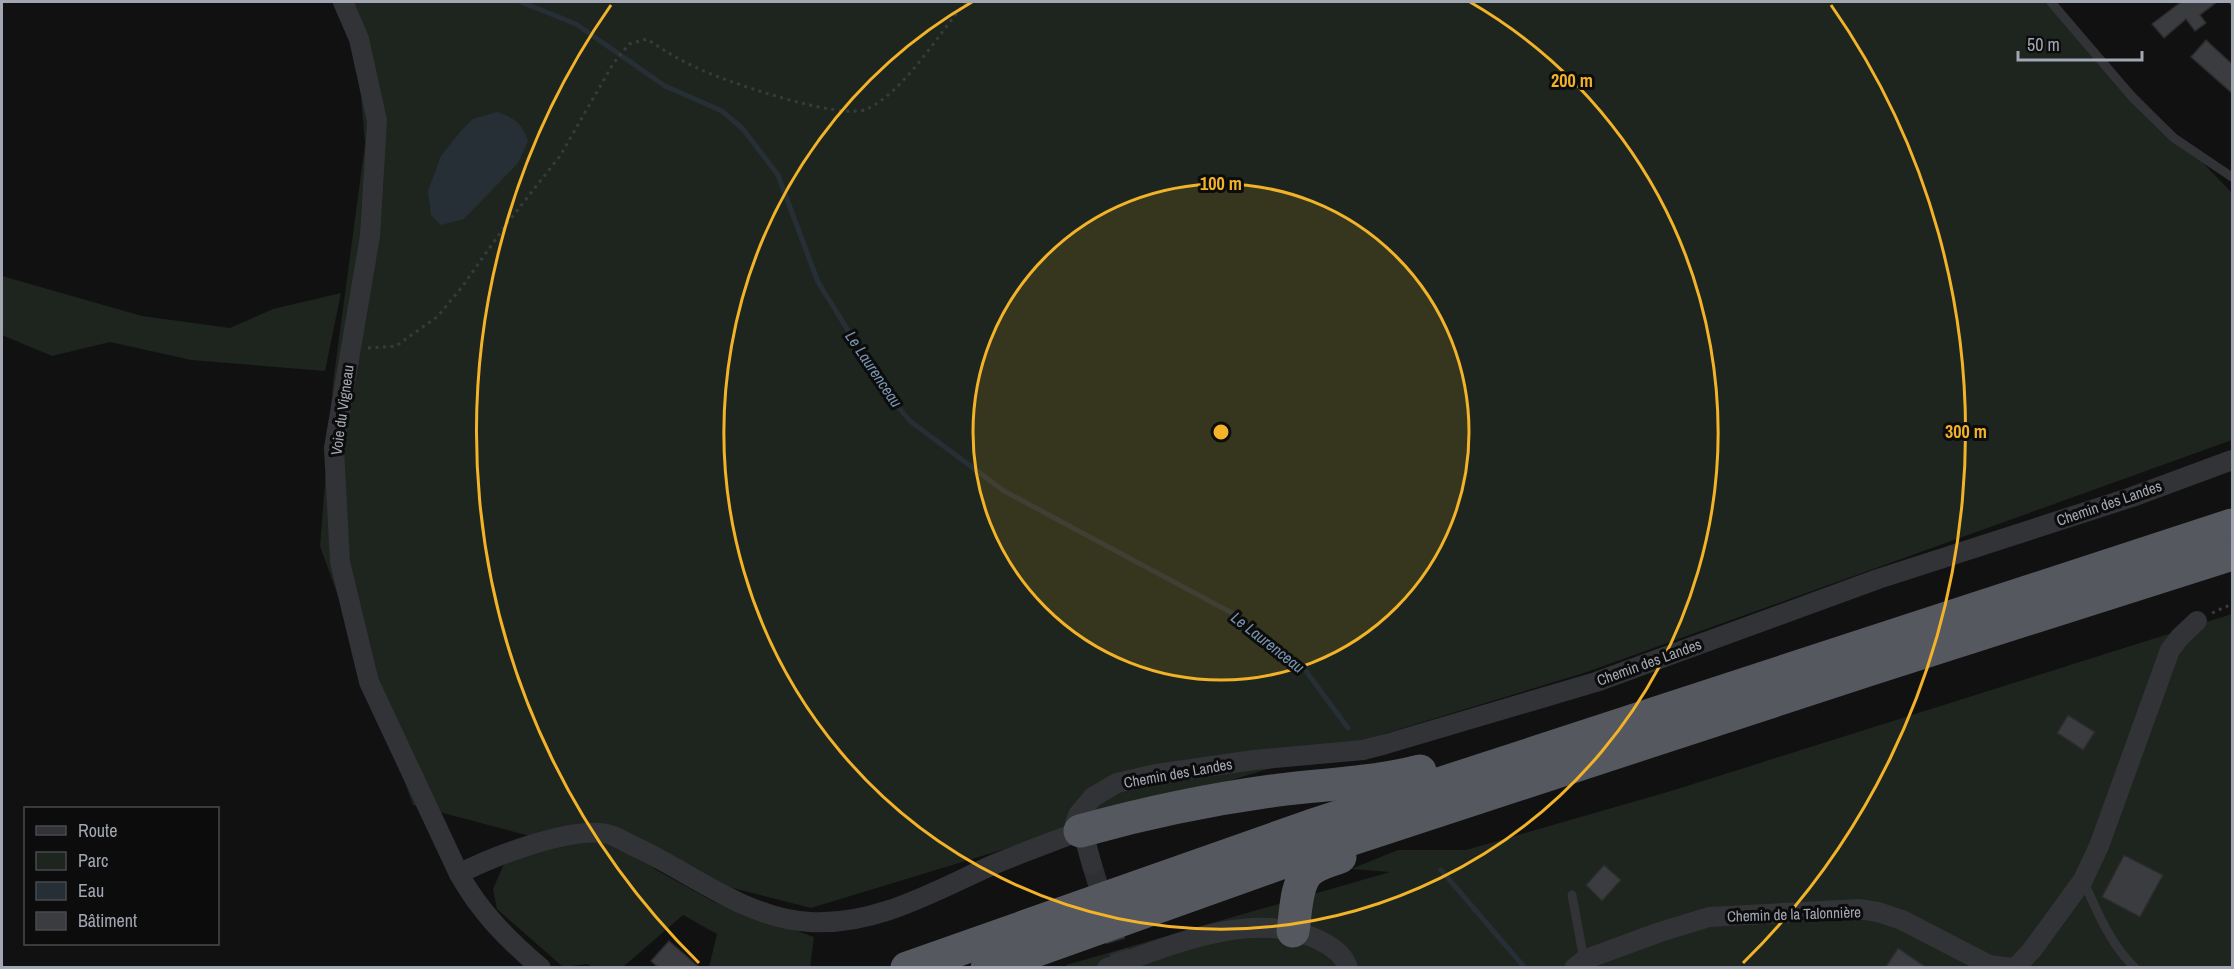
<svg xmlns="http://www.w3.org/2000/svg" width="2234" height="969" viewBox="0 0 2234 969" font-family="'Archivo Narrow',sans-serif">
	<rect width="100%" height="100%" fill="#111112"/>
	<g fill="#1d251e">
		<polygon points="353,2 2048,2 2232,193 2232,440 1584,673 811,908 651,867 714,902 814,937 810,967 709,967 717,934 683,915 623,967 593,967 587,964 563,967 497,909 493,889 504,864 564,845 413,805 320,546 333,383 365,144"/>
		<polygon points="2,276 142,316 230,328 273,309 341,293 325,371 191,360 110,342 52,356 2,335"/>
		<polygon points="2232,614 2232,967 1067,968 1066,965 1390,872 1351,869 1398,850 1466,850 1671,791"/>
	</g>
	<path fill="#272f36" d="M497 112C515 118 522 123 528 141L518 163 464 219 441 225 431 215 428 191 441 156 460 132 473 119Z"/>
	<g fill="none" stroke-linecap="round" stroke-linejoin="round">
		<g stroke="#272f36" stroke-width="5">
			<polyline points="521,2 576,24 665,86 722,111 743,129 778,175 818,282 888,395 910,421 1004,491 1232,613 1303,667 1348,728"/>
			<polyline points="1441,870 1525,968"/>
		</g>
	</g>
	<g fill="#3b3c3f" stroke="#2b2b2e" stroke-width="1.5">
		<polygon points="2181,2 2217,2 2200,15 2206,23 2195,31 2186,19 2164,38 2152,24"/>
		<polygon points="2206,40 2232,64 2232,93 2191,57"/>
		<polygon points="2068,715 2095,732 2083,750 2057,733"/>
		<polygon points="2124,855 2163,875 2140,917 2102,897"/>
		<polygon points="1604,865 1621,880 1602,901 1586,885"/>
		<polygon points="669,941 700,968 659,968 651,961"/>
		<polygon points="1898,948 1927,968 1885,968"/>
	</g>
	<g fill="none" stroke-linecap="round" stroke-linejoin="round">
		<polyline stroke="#2e2f32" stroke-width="20" stroke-dasharray="20 10" stroke-linecap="butt" points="1092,865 1124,968"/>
		<g stroke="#383a3e" stroke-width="3" stroke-dasharray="3 4.5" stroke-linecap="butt">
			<polyline points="2230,2 2232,4"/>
			<path d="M368 348 396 346 437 317 462 287 505 226 560 156 613 64 629 44 647 39C663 50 678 59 695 67 723 81 841 121 867 109 905 91 938 34 966 2"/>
			<polyline points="2212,613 2232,604"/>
		</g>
		<g stroke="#323337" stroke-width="9">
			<polyline points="2051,2 2133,98 2174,138 2232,177"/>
			<path d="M2083 880C2097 911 2110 944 2135 968"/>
			<polyline points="1572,895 1584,960"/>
		</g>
		<g stroke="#323337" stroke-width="20">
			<path d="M343 2 359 39 377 121 370 236 334 448 340 562 369 682 459 874C480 912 508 940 541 968"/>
			<polyline points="1092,865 1084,836 1075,824 1078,815 1093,797 1117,783 1156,774 1254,760 1363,750 1386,744 1596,682 1878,579 2132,497 2232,460"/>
			<path d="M459 874C491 857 572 826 607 834 618 836 629 845 640 849 694 875 748 919 810 922 877 926 936 890 995 864 1023 852 1052 842 1080 831"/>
			<path d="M1107 968C1170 946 1254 908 1319 940 1331 946 1344 954 1348 968"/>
			<polyline points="1574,968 1584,960 1660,932 1709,917 1858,909 1878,912 1902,920 1989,965 2012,968"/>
			<polyline points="2015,968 2032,950 2083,880 2099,846 2170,650 2180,637 2197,621"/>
		</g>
		<g stroke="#56585f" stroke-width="33">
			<path d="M1080 831C1145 813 1211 799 1279 790 1326 784 1374 783 1420 771"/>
			<path d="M1293 931C1296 914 1295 884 1309 871 1317 864 1330 861 1340 857"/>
			<polyline points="907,968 1310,826 2232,525"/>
			<polyline points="987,968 1312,852 1874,668 2232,554"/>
		</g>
	</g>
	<circle cx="1221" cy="432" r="248" fill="#f2b329" fill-opacity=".12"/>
	<g fill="none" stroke="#f2b329" stroke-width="3">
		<circle cx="1221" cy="432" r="248"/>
		<path d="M1470 2A497 497 0 1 1 972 2"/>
		<path d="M699 963A745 745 0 0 1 611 5M1831 5A745 745 0 0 1 1743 963"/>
	</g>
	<g text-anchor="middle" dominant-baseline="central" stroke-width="6" stroke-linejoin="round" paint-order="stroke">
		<g font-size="15" fill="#a2a7b3" stroke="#0c0c0d">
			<text transform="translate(342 410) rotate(-82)">Voie du Vigneau</text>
			<text transform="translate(2109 503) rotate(-19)">Chemin des Landes</text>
			<text transform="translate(1649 662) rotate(-20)">Chemin des Landes</text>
			<text transform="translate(1178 773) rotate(-10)">Chemin des Landes</text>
			<text transform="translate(1794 914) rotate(-2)">Chemin de la Talonnière</text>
		</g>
		<g font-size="16" font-style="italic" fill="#7894af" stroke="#0c0c0d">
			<text transform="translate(874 369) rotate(56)">Le Laurenceau</text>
			<text transform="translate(1268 642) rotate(38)">Le Laurenceau</text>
		</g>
	</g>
	<circle cx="1221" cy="432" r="9" fill="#f2b329" stroke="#0c0c0d" stroke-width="3"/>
	<g font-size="18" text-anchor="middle" font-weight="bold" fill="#f2b329" stroke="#0c0c0d" stroke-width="6" stroke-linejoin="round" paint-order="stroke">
		<text x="1572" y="87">200 m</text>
		<text x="1221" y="190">100 m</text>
		<text x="1966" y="438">300 m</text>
	</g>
	<rect width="2234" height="969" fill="none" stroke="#a2a7b3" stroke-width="6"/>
	<rect x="24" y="807" width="195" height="138" fill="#0c0c0d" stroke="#484a4f" stroke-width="1.5"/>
	<rect x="36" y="826" width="30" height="9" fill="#323337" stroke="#484a4f" stroke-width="1.5"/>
	<text x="78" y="837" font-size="18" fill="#a2a7b3">Route</text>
	<rect x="36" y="852" width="30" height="18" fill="#1d251e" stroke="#484a4f" stroke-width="1.5"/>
	<text x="78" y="867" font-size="18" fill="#a2a7b3">Parc</text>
	<rect x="36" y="882" width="30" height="18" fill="#272f36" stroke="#484a4f" stroke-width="1.5"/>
	<text x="78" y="897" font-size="18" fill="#a2a7b3">Eau</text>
	<rect x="36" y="912" width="30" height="18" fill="#3b3c3f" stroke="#484a4f" stroke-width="1.5"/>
	<text x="78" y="927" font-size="18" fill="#a2a7b3">Bâtiment</text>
	<path d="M2018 51v9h124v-9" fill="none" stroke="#a2a7b3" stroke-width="3"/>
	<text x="2027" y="51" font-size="18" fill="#a2a7b3" stroke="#0c0c0d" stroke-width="4.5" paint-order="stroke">50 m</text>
</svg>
